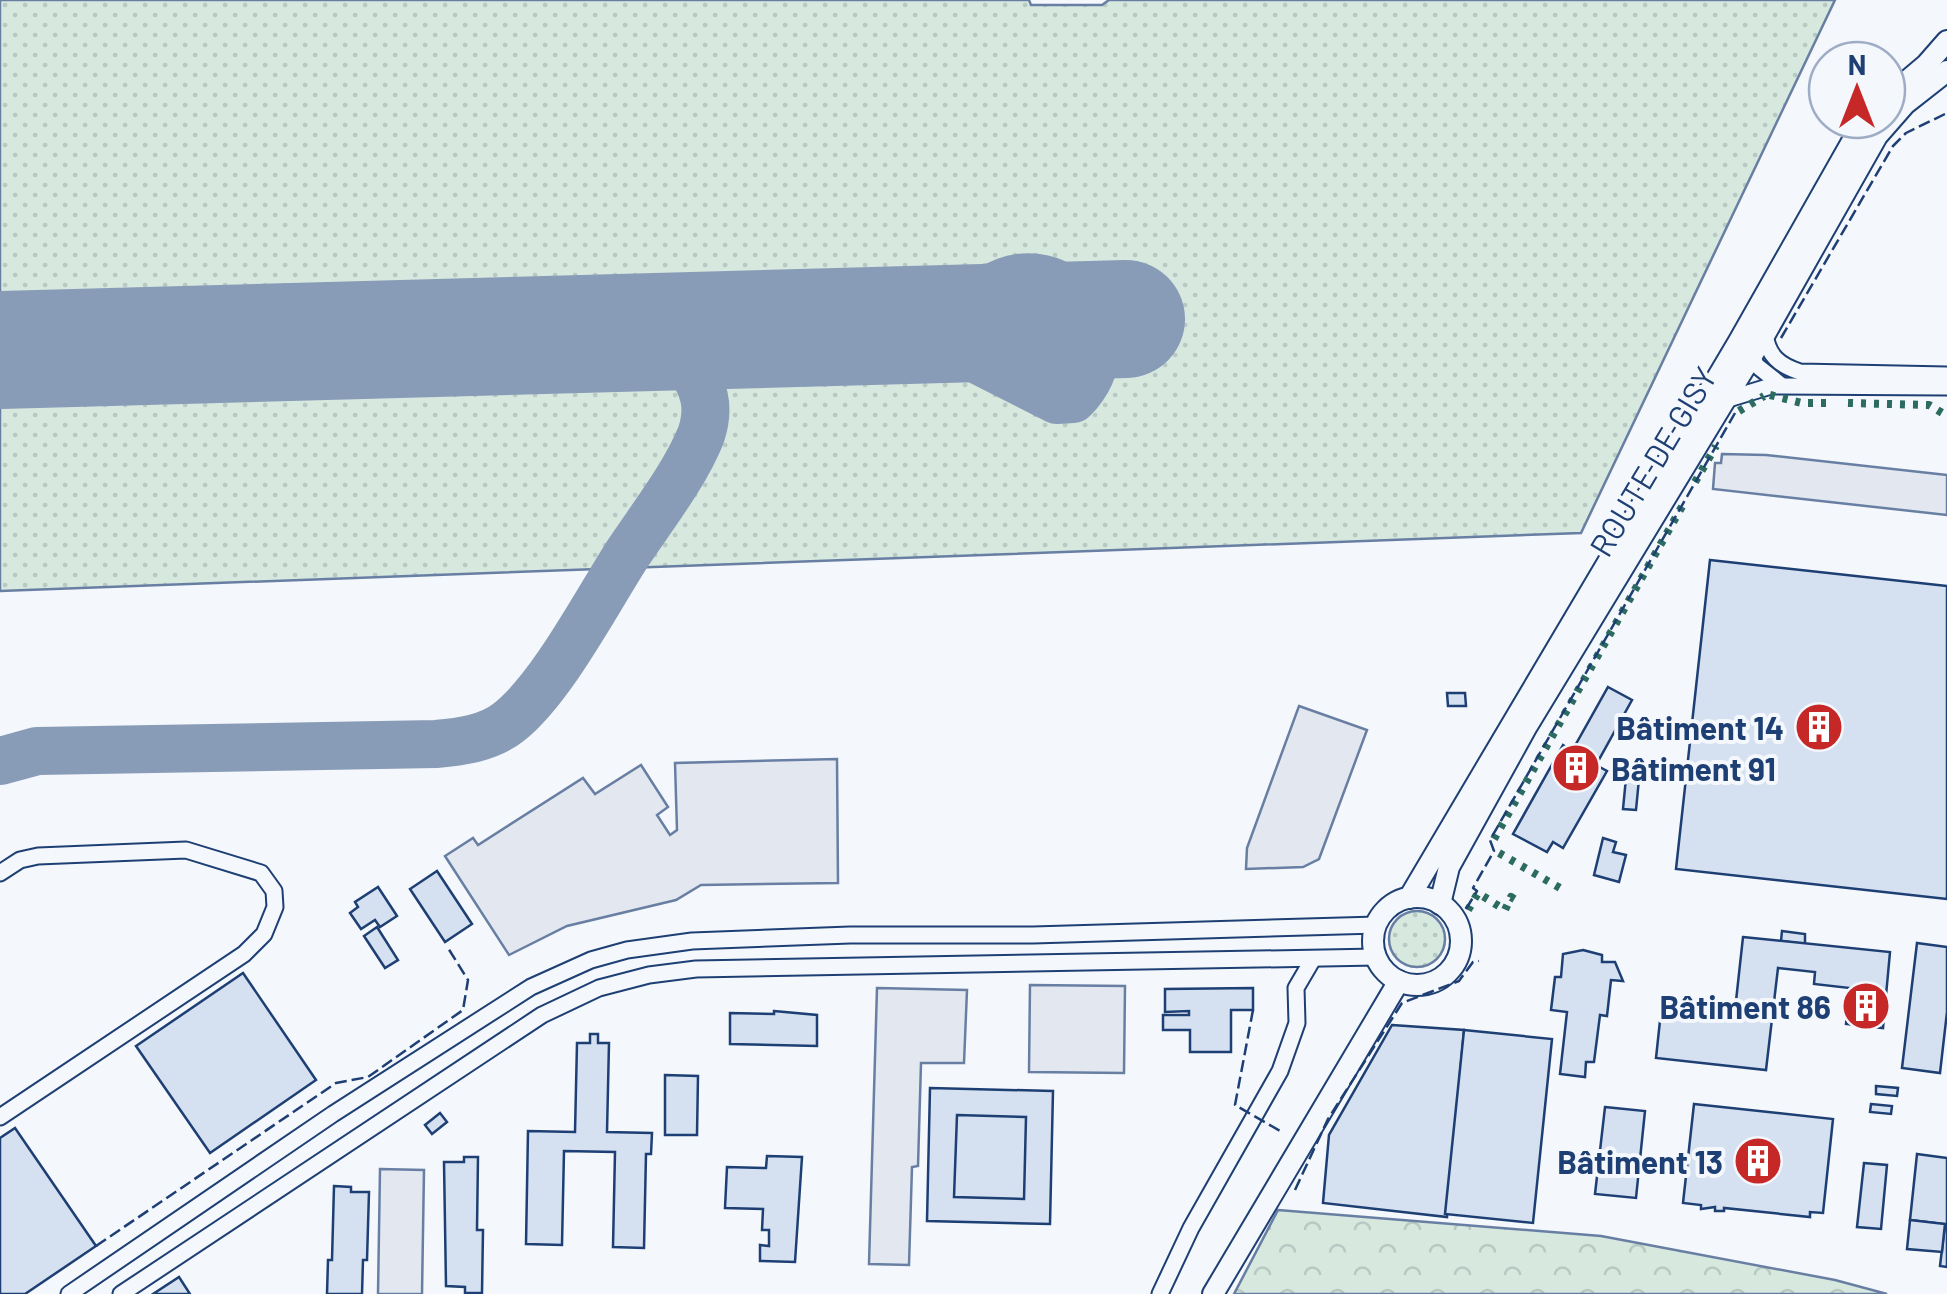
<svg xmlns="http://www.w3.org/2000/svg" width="1947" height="1294" viewBox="0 0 1947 1294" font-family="Barlow,sans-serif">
	<defs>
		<pattern id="grass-dots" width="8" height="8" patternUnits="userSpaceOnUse" patternTransform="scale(2.5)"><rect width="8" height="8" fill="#d7e8df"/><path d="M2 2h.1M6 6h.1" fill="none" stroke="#b8c8c3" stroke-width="1.8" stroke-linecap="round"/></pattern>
		<pattern id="forest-crowns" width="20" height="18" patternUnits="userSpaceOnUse" patternTransform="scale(2.5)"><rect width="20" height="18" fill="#d7e8df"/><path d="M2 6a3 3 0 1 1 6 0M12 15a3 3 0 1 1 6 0" fill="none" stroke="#b8c8c3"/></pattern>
	</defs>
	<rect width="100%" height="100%" fill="#f4f7fb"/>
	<g fill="url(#grass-dots)" stroke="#687fa3" stroke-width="2.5">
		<polygon points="0,0 1029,0 1031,5 1102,5 1109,0 1835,0 1581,533 0,591"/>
		<circle cx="1417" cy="939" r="28"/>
	</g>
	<polygon fill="url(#forest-crowns)" stroke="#687fa3" stroke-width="2.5" points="1278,1210 1601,1236 1835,1280 1887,1294 1234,1294"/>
	<g fill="#e3e8f0" stroke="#687fa3" stroke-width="2.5">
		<polygon points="1722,454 1766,455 1947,475 1947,515 1713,489 1715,463 1721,463"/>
		<polygon points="1299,706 1367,730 1319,859 1303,867 1246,869 1247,848"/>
		<polygon points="837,759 838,883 701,885 676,900 567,926 509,955 445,856 473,838 478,845 583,778 595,794 641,765 668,807 657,815 670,835 677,830 675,763"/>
		<polygon points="1030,985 1125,986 1124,1073 1029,1072"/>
		<polygon points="877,988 967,990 964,1063 921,1063 918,1166 912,1167 909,1265 869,1264"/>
		<polygon points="380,1169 424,1170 422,1294 378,1294"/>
	</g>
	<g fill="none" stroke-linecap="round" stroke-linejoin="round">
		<g stroke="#889bb7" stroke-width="48">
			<path d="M909 325 1057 400 1073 399C1134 337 1062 246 992 288 979 296 971 311 962 324"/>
			<path d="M0 761 37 751 436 744C461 742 489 738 509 722 552 688 597 601 628 553 652 517 685 475 701 435 705 423 707 410 704 397 693 351 650 340 610 332"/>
		</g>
		<polyline stroke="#889bb7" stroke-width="118" points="0,350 1126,319"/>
	</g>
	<g fill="#d5e0f0" stroke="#1d3f73" stroke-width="2.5">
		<polygon points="1710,560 1947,586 1947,899 1676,869"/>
		<polygon points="1608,687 1632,700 1596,765 1607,771 1563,848 1553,842 1547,852 1513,834 1563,745 1572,751"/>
		<polygon points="1447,693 1465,693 1466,706 1448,706"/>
		<polygon points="1626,778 1639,779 1636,810 1623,809"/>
		<polygon points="1603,838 1616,842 1613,852 1626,855 1619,882 1594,875"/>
		<polygon points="437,871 472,924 445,942 410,889"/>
		<polygon points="378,887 397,916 380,927 375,920 361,929 350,913 358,907 355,902"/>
		<polygon points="377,927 398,960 385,968 364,936"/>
		<polygon points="1782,931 1805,934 1805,944 1781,941"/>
		<polygon points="1743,937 1890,952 1883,1028 1846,1024 1850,988 1814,984 1815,972 1778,968 1766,1070 1656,1058 1662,1002 1735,1010"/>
		<polygon points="1917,943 1947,947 1947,1012 1940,1073 1902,1068"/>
		<polygon points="1583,950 1602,955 1602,962 1615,962 1623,981 1611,980 1607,1016 1600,1015 1594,1062 1586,1062 1585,1077 1560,1074 1567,1012 1551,1010 1555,977 1561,977 1563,954"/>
		<polygon points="243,973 316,1080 210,1153 136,1046"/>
		<polygon points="1253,988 1253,1010 1231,1010 1231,1052 1190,1052 1190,1030 1163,1030 1163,1015 1189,1015 1189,1011 1165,1012 1165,989"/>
		<polygon points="774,1011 817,1015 817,1046 730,1044 730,1013 774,1014"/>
		<polygon points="1392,1025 1464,1030 1447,1217 1323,1203 1329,1135"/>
		<polygon points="1464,1030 1552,1039 1533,1223 1445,1214"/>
		<polygon points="590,1034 598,1034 598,1043 609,1043 607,1132 652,1133 651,1154 646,1154 644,1248 613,1247 615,1152 564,1151 562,1245 526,1244 528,1131 575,1132 577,1043 590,1043"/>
		<polygon points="665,1075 698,1076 697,1135 665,1135"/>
		<polygon points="1876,1086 1898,1088 1897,1096 1876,1094"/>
		<polygon points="930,1088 1053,1091 1050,1224 927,1221"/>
		<polygon points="1694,1104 1833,1119 1823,1213 1810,1212 1810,1217 1724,1208 1724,1211 1715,1211 1715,1207 1701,1209 1701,1205 1683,1203"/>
		<polygon points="1871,1104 1892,1106 1891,1114 1870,1112"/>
		<polygon points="1605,1107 1645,1111 1636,1198 1595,1194"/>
		<polygon points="440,1113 447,1122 432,1134 425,1125"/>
		<polygon points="957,1115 1026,1117 1024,1199 954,1197"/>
		<polygon points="15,1128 96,1246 25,1294 0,1294 0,1138"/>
		<polygon points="1917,1154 1947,1158 1947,1267 1940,1266 1945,1224 1910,1220"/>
		<polygon points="767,1156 802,1157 795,1262 760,1261 760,1245 769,1246 769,1230 762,1230 763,1209 725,1208 727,1167 766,1168"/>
		<polygon points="464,1157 478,1157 477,1230 483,1230 482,1293 465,1293 465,1287 446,1286 444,1162 464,1162"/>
		<polygon points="1864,1163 1887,1165 1881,1229 1857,1227"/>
		<polygon points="334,1186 351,1187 351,1192 369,1192 367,1260 363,1260 362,1294 327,1294 328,1260 332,1260"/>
		<polygon points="1910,1220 1945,1224 1942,1252 1907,1249"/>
		<polygon points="179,1277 190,1294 153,1294"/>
	</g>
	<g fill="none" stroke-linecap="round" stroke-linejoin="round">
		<g stroke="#1d3f73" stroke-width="19">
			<g id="minor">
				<path d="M1765 334C1768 356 1779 365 1800 372L1947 375"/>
				<polyline points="1750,349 1756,365 1781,385"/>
				<polyline points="1725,400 1771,386 1947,387"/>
				<polyline points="0,873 20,860 38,856 186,850 261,873 274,891 275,907 264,934 244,954 0,1117"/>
				<polyline points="69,1294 333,1114 531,987 591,960 627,950 692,941 850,935 1033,935 1377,925"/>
				<polyline points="121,1294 542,1015 599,988 649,975 696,969 1377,957"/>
				<polyline points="1160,1294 1191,1228 1280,1071 1297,1023 1296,988 1313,959"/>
			</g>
		</g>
		<g stroke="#1d3f73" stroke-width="24">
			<g id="tertiary">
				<polyline points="1887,98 1926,65 1947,41"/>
				<circle cx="1417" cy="941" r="44"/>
				<polyline points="1409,898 1739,341 1853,140 1868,120"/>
				<polyline points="1440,904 1449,867 1527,726 1765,334 1877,136 1905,104 1947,71"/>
				<polyline points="1213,1294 1399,981"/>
			</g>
		</g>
		<use href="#minor" stroke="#f4f7fb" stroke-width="15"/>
		<use href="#tertiary" stroke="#f4f7fb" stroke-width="20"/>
		<g stroke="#2c6c60" stroke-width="8" stroke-dasharray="5 8" stroke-linecap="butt">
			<polyline points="1770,395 1802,403 1830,403"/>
			<polyline points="1848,403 1929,405 1944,414"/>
			<polyline points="1739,411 1764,396"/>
			<polyline points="1695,482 1716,446"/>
			<polyline points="1494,839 1684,503"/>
			<polyline points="1499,853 1560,888"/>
			<polyline points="1468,910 1478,893 1505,910 1511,897 1521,903"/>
		</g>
		<g stroke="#1d3f73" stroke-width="2.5" stroke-dasharray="12 5" stroke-linecap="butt">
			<polyline points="1781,338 1893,146 1906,133 1947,113"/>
			<polyline points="1466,909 1477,891 1473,888 1494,851 1490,840 1735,413"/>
			<polyline points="1253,1010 1235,1105 1282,1132"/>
			<polyline points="1295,1190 1328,1119 1402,1003 1459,981 1473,962 1479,961"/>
			<polyline points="96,1246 336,1083 368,1077 463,1010 468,980 448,948"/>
		</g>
	</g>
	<defs>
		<g id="building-disc" transform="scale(2.5)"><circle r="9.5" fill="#c62828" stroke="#f4f7fb"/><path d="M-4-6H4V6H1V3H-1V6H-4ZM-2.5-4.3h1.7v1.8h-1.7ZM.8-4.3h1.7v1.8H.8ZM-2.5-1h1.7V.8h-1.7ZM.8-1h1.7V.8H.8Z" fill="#fff"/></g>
	</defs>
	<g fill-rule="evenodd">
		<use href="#building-disc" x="1819" y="727"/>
		<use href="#building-disc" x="1576" y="768"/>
		<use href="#building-disc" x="1866" y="1006"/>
		<use href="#building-disc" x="1758" y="1161"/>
	</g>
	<g text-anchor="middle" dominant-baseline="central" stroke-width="8" stroke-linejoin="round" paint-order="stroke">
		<g font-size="32" fill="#1d3f73" stroke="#f4f7fb">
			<text transform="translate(1652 461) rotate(-59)">ROUTE DE GISY</text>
		</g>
		<g font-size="32" font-weight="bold" fill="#1d3f73" stroke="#f4f7fb" text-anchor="end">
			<text x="1784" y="727">Bâtiment 14</text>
			<text x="1611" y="768" text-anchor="start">Bâtiment 91</text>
			<text x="1831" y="1006">Bâtiment 86</text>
			<text x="1723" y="1161">Bâtiment 13</text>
		</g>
	</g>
	<g transform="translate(1857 90)"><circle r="48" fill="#f4f7fb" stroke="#9eadc5" stroke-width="2.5"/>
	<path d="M0-8L18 38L0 25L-18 38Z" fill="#c62828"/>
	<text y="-15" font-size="28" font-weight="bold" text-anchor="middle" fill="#1d3f73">N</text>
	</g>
</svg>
